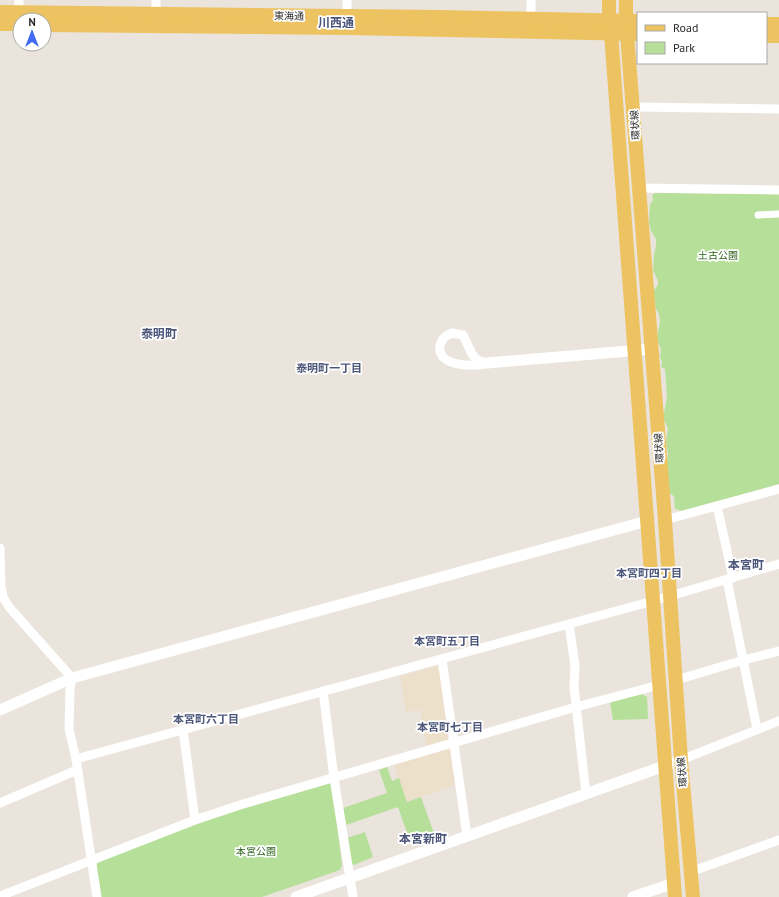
<svg xmlns="http://www.w3.org/2000/svg" width="779" height="897" viewBox="0 0 779 897" font-family="'PT Sans','Noto Sans JP',sans-serif">
	<rect width="100%" height="100%" fill="#ebe4dc"/>
	<polygon fill="#ede0cb" points="438,666 440,667 455,785 407,802 394,765 428,755 420,710 406,712 400,676"/>
	<g fill="#b6e099">
		<polygon points="655,193 779,194 779,484 682,511 675,509 674,496 669,493 669,481 666,468 668,454 666,442 668,428 663,418 667,397 665,369 661,367 662,362 660,357 661,349 657,340 658,331 660,322 659,314 656,309 654,296 654,290 658,285 658,281 653,270 654,255 656,246 656,239 651,231 649,222 650,204 653,200 652,195"/>
		<polygon points="642,694 647,697 648,719 613,720 610,702"/>
		<polygon points="387,767 392,781 399,778 407,802 421,797 435,836 411,844 398,807 346,825 343,808 387,793 379,770"/>
		<polygon points="330,783 332,783 342,865 340,870 262,897 101,897 96,867 98,862 200,821"/>
		<polygon points="365,832 373,857 354,865 350,863 347,838"/>
	</g>
	<g fill="none" stroke-linecap="round" stroke-linejoin="round">
		<polyline stroke="#fff" stroke-width="7" points="758,215 779,214"/>
		<g stroke="#fff" stroke-width="9">
			<polyline points="19,0 19,12"/>
			<polyline points="156,0 156,14"/>
			<polyline points="347,0 347,16"/>
			<polyline points="531,0 531,19"/>
			<polyline points="634,107 779,109"/>
			<polyline points="639,188 779,190"/>
			<path d="M452 333 463 335 472 354 477 360 487 363C475 368 436 366 440 346 442 338 445 336 452 333Z"/>
			<polyline points="717,506 733,578"/>
			<polyline points="665,520 779,489"/>
			<polyline points="0,548 1,586 3,597 9,607 72,678 70,689 69,729 76,759 97,897"/>
			<polyline points="727,580 757,729"/>
			<polyline points="569,624 575,666 574,687 586,794"/>
			<polyline points="442,659 467,836"/>
			<polyline points="676,680 744,660 779,651"/>
			<polyline points="323,691 334,778 353,897"/>
			<polyline points="183,730 195,820"/>
			<polyline points="76,759 653,601 779,564"/>
			<polyline points="681,760 779,721"/>
			<polyline points="0,803 77,770"/>
			<polyline points="690,872 779,840"/>
			<polyline points="0,896 195,820 243,804 576,707 659,685"/>
		</g>
		<g stroke="#fff" stroke-width="11">
			<polyline points="487,363 652,349"/>
			<polyline points="0,710 72,678 647,521"/>
			<polyline points="296,897 681,760"/>
			<polyline points="633,897 674,883"/>
		</g>
		<g stroke="#ecc360" stroke-width="14">
			<polyline points="609,0 609,21 611,33 675,897"/>
			<polyline points="626,0 626,21 665,520 681,760 693,897"/>
			<polyline points="0,12 440,17 638,21"/>
			<polyline points="0,24 20,24"/>
			<polyline points="766,24 779,24"/>
			<polyline points="44,25 347,28 638,34"/>
			<polyline points="766,36 779,36"/>
		</g>
	</g>
	<g text-anchor="middle" dominant-baseline="central" stroke-width="3.5" stroke-linejoin="round" paint-order="stroke">
		<g font-size="10" fill="#292929" stroke="#fff">
			<text transform="translate(289 16) rotate(1)">東海通</text>
			<text transform="translate(635 125) rotate(-94)">環状線</text>
			<text transform="translate(659 448) rotate(-94)">環状線</text>
			<text transform="translate(682 772) rotate(-95)">環状線</text>
		</g>
		<g font-size="10" fill="#2f641c" stroke="#fff">
			<text x="718" y="255">土古公園</text>
			<text x="256" y="851">本宮公園</text>
		</g>
		<g font-size="11" font-weight="bold" fill="#4b5679" stroke="#fff">
			<text x="329" y="368">泰明町一丁目</text>
			<text x="649" y="573">本宮町四丁目</text>
			<text x="447" y="641">本宮町五丁目</text>
			<text x="206" y="719">本宮町六丁目</text>
			<text x="450" y="727">本宮町七丁目</text>
		</g>
		<g font-size="12" font-weight="bold" fill="#4b5679" stroke="#fff">
			<text x="336" y="22">川西通</text>
			<text x="159" y="333">泰明町</text>
			<text x="746" y="564">本宮町</text>
			<text x="423" y="838">本宮新町</text>
		</g>
	</g>
	<rect x="637" y="12" width="130" height="52" fill="#ffffff" stroke="#a9a9a9"/>
	<rect x="645" y="25" width="20" height="6" fill="#ecc360" stroke="#a9a9a9"/>
	<text x="673" y="32" font-size="12" fill="#292929">Road</text>
	<rect x="645" y="42" width="20" height="12" fill="#b6e099" stroke="#a9a9a9"/>
	<text x="673" y="52" font-size="12" fill="#292929">Park</text>
	<g transform="translate(32 32)"><circle r="19" fill="#ffffff" stroke="#a9a9a9"/>
	<path d="M0-3L7 15L0 10L-7 15Z" fill="#406cf4"/>
	<text y="-6" font-size="11" font-weight="bold" text-anchor="middle" fill="#292929">N</text>
	</g>
</svg>
